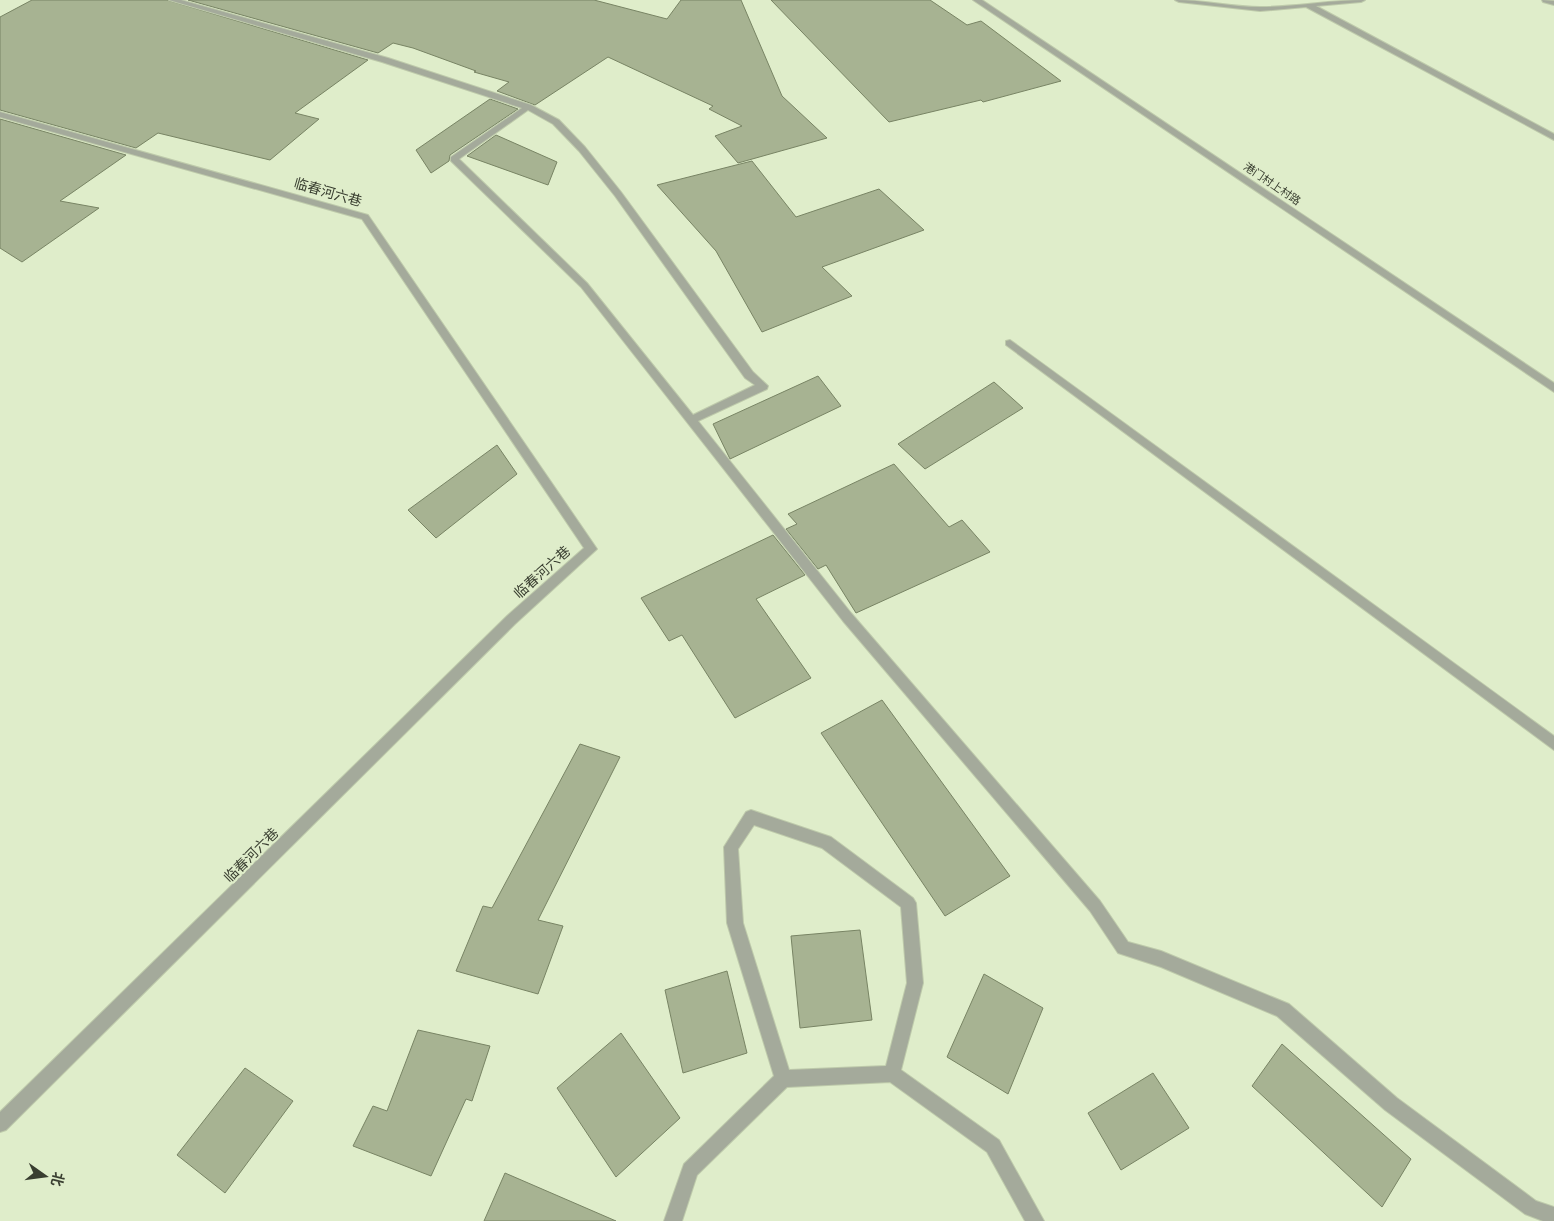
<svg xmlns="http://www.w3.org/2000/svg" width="1554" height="1221" viewBox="0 0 1554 1221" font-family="'Roboto Condensed','Noto Sans SC',sans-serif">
	<rect width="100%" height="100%" fill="#dfedca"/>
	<g fill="#a7b392" stroke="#788464">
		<polygon points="32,0 167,0 368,60 295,113 319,119 270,160 158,133 136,148 0,110 0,17"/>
		<polygon points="188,0 594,0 667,19 681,0 741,0 782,96 827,138 738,163 715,136 742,126 709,109 713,106 608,57 535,105 497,91 509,82 474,72 476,71 413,48 393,43 378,53"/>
		<polygon points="771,0 930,0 967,25 981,21 1061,81 983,102 981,100 889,122"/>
		<polygon points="490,99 518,109 450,155 449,161 431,173 416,150"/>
		<polygon points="0,119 126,155 60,201 99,208 22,262 0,248"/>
		<polygon points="496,135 557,162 548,185 467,156"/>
		<polygon points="752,161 796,217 879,189 924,230 822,267 852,296 762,332 716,251 657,185"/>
		<polygon points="818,376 841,406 730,459 713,424"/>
		<polygon points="994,382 1023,408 925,469 898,444"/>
		<polygon points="497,445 517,474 436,538 408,510"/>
		<polygon points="894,464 949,527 962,520 990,552 856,613 826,565 818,569 786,529 797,524 788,514"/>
		<polygon points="773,535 805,575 756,599 811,678 735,718 682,635 669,641 641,598"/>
		<polygon points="882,700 1010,876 945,916 821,733"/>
		<polygon points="580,744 620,757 538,920 563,926 538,994 456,971 483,906 492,908"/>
		<polygon points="860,930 872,1020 800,1028 791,936"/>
		<polygon points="727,971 747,1053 683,1073 665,990"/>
		<polygon points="984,974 1043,1008 1008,1094 947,1057"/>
		<polygon points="418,1030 490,1046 472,1101 466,1099 431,1176 353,1146 373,1106 387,1111"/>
		<polygon points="621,1033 680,1118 616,1177 557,1088"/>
		<polygon points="1282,1044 1411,1159 1382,1207 1252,1086"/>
		<polygon points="245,1068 293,1101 225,1193 177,1155"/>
		<polygon points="1153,1073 1189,1128 1121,1170 1088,1113"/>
		<polygon points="505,1173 616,1221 484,1221"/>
	</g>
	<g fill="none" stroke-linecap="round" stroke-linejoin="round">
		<g stroke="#becaab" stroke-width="2">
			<g id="street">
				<path d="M169 0H181L388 58 531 105 559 120 585 147 621 192 753 372 768 386 767 389 698 421 851 613 1100 901 1128 942 1161 951 1289 1004 1397 1098 1536 1201 1554 1207V1221H1543L1525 1214 1385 1110 1277 1016 1161 967 1118 953 1090 911 843 621 581 287 451 161V157L522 108 382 62ZM528 110 553 124 579 151 615 196 745 378 755 385 693 415 587 283 459 159Z"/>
				<polygon points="973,0 982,0 1554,383 1554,392"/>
				<path d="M1175 0C1204 0 1232 7 1260 7 1295 7 1330 0 1365 0L1361 2 1316 6 1554 134V140L1306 7 1260 11 1179 2Z"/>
				<polygon points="1542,0 1554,1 1554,5 1543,2"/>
				<polygon points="0,112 368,215 597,549 515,624 6,1130 0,1132 0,1112 507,616 584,548 362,219 0,117"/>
				<polygon points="1010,340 1554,736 1554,750 1006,345 1006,341"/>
				<path d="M751 810 831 837 913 898 916 903 923 983 901 1070 999 1140 1044 1221H1025L987 1152 890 1082 787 1087 697 1175 682 1221H664L684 1164 774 1076 727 923 724 847 746 812ZM754 825 822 848 901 907 907 983 886 1066 789 1070 743 923 738 849Z"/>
			</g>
		</g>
		<use href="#street" fill="#a4aa9b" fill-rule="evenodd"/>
	</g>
	<g text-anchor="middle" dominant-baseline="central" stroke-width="4" stroke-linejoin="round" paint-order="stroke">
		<g font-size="11" fill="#393e30" stroke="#dfedca">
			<text transform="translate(1272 184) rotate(34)">港门村上村路</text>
		</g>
		<g font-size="14" fill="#393e30" stroke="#dfedca">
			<text transform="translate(328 192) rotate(16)">临春河六巷</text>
			<text transform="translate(542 572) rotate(-42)">临春河六巷</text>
			<text transform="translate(251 855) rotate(-45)">临春河六巷</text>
		</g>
	</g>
	<g transform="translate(45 1176) rotate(104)" stroke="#dfedca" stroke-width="4" paint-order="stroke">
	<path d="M0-4L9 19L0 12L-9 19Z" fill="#393e30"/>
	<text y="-8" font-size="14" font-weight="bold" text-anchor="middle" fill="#393e30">北</text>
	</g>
</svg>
